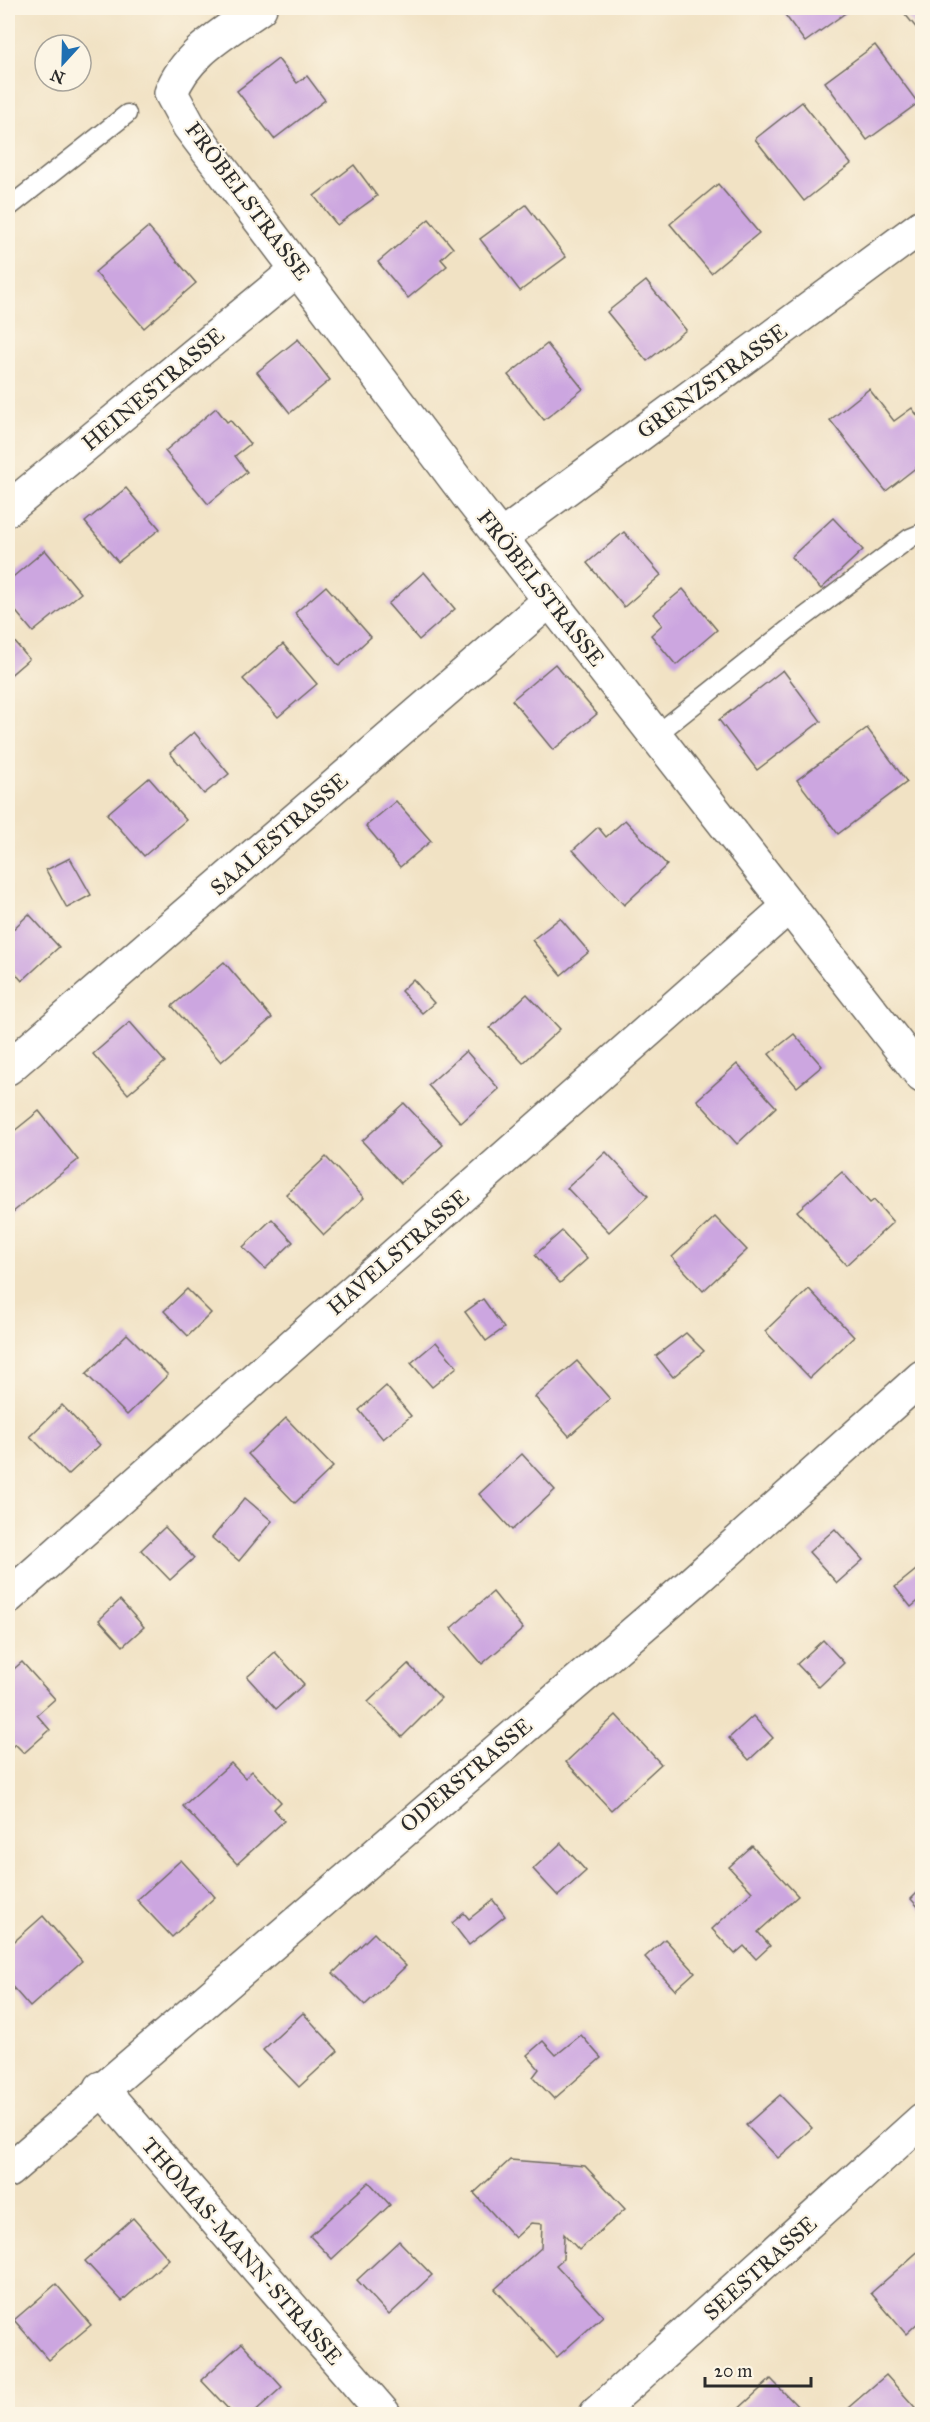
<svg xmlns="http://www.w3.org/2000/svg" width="930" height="2422" viewBox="0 0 930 2422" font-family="'IM FELL Great Primer',serif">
	<rect width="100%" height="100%" fill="#fcf5e5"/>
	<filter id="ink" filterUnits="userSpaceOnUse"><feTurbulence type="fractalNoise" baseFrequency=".0167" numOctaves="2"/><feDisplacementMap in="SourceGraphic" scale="12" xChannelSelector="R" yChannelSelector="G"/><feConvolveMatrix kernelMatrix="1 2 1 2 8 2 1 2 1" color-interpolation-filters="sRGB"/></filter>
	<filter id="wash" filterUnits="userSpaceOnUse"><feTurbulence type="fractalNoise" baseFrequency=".008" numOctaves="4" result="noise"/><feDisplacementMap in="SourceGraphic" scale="24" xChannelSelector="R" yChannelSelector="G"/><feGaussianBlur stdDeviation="1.35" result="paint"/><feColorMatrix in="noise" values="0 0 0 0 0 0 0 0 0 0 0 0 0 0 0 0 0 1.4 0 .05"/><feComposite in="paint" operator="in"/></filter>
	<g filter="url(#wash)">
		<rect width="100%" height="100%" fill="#f1e2c4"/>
		<g id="blocks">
			<g fill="#cca6e0">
				<polygon points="780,8 850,8 851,9 805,42"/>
				<polygon points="900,8 922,8 922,27 918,30"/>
				<polygon points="875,45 918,103 867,140 825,82"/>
				<polygon points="278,59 297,83 307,76 325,100 274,139 237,91"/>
				<polygon points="802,102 851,164 804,201 755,139"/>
				<polygon points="354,165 377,196 337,225 314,196"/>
				<polygon points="718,184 759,233 711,273 670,224"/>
				<polygon points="526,205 566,257 520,291 480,239"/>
				<polygon points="429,219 453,248 441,259 447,266 408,298 378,262"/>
				<polygon points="148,227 196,283 144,328 95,272"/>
				<polygon points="646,281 686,330 647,361 607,312"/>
				<polygon points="298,339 330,380 290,413 257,372"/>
				<polygon points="547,344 583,389 544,420 508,375"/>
				<polygon points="869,389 894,421 912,408 922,422 922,463 886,491 830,420"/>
				<polygon points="216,408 227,422 230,420 250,444 235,456 247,472 208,504 165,451"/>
				<polygon points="126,488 160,529 118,562 85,522"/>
				<polygon points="833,518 863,550 821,589 791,557"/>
				<polygon points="624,532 661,575 624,607 587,563"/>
				<polygon points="45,550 81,593 33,632 8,602 8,581"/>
				<polygon points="424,572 455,609 419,640 388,604"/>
				<polygon points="326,586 371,637 339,666 295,613"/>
				<polygon points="683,589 717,630 676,665 651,635 662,625 653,614"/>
				<polygon points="8,634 29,659 8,677"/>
				<polygon points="283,644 317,684 278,717 243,679"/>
				<polygon points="555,664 597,714 553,750 512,700"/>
				<polygon points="783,670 821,721 757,770 719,720"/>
				<polygon points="867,728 907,782 838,834 797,780"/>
				<polygon points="194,732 229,774 204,794 170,753"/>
				<polygon points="149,778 186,820 144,856 107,814"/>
				<polygon points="396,801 431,841 400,867 366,826"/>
				<polygon points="625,820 667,865 624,905 573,850 598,827 606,837"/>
				<polygon points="70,858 91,895 67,908 46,870"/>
				<polygon points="29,914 59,947 22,981 8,965 8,934"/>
				<polygon points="560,918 589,952 561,975 532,940"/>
				<polygon points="224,962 272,1018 221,1062 172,1006"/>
				<polygon points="413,979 434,1003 422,1013 401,991"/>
				<polygon points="527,994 560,1029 523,1063 490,1028"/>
				<polygon points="130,1022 165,1062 128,1094 93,1054"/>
				<polygon points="794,1034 822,1066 797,1087 769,1054"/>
				<polygon points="466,1051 499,1089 461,1123 428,1085"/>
				<polygon points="737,1064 776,1107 737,1144 697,1100"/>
				<polygon points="404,1103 443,1145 401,1183 362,1141"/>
				<polygon points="39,1111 78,1160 8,1216 8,1136"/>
				<polygon points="606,1152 648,1196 609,1232 567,1188"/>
				<polygon points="326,1157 364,1198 324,1235 286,1194"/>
				<polygon points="842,1172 870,1203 874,1200 893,1222 846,1265 797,1211"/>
				<polygon points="715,1217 747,1250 703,1291 672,1257"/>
				<polygon points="272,1219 293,1242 265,1269 243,1247"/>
				<polygon points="562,1231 587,1259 560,1283 535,1255"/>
				<polygon points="187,1289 211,1313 188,1336 164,1311"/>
				<polygon points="809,1289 854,1337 810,1378 765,1331"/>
				<polygon points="483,1299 504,1328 486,1341 465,1312"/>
				<polygon points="686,1333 704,1351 673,1377 656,1356"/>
				<polygon points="127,1334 168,1375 127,1415 86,1374"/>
				<polygon points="436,1342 457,1367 432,1387 411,1363"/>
				<polygon points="577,1361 610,1399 569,1436 535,1397"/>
				<polygon points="386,1386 411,1416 383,1439 359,1410"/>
				<polygon points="62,1405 100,1445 68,1475 30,1436"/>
				<polygon points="286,1418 333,1467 295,1503 248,1454"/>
				<polygon points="522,1454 555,1490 512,1530 479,1494"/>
				<polygon points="245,1498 272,1521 239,1561 212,1538"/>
				<polygon points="165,1527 194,1558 170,1580 141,1550"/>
				<polygon points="835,1529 863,1560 837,1583 809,1552"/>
				<polygon points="921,1566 922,1598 911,1607 895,1587"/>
				<polygon points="493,1592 523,1629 482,1664 451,1628"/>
				<polygon points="120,1600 144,1627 123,1646 99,1620"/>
				<polygon points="823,1640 844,1663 819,1687 797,1664"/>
				<polygon points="275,1652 304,1684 276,1709 247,1677"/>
				<polygon points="22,1662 55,1699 37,1715 50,1730 24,1753 15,1744 8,1751 8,1674"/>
				<polygon points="408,1664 441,1698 402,1737 368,1702"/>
				<polygon points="616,1715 661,1764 611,1810 566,1762"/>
				<polygon points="753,1716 773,1738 749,1760 729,1738"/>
				<polygon points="231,1763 245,1778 252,1771 281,1802 274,1809 284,1821 237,1864 183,1806"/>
				<polygon points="561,1843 586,1871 558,1896 533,1869"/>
				<polygon points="752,1846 798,1896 758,1932 770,1946 756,1959 744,1946 735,1954 712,1929 752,1892 729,1867"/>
				<polygon points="181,1860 215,1897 172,1937 137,1900"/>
				<polygon points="922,1888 922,1911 911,1899"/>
				<polygon points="493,1900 505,1916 469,1945 452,1923 464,1913 469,1919"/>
				<polygon points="43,1916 82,1961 30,2007 8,1982 8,1947"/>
				<polygon points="374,1933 406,1966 365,2005 333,1973"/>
				<polygon points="665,1939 695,1972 675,1990 645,1957"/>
				<polygon points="303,2013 338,2051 299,2087 263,2050"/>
				<polygon points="581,2035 601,2058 554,2099 533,2077 539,2069 527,2055 543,2041 556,2055"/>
				<polygon points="780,2095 812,2128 778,2158 746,2125"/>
				<polygon points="510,2160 585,2166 625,2209 579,2250 564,2234 563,2259 556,2265 603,2316 557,2357 495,2289 541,2248 542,2224 531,2223 515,2238 474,2193"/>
				<polygon points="369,2182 390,2205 332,2259 310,2236"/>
				<polygon points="133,2218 169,2259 122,2301 85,2261"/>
				<polygon points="399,2241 432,2275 389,2315 357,2280"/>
				<polygon points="922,2248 922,2319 906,2334 871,2293"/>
				<polygon points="56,2284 91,2325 49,2360 14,2320"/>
				<polygon points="242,2343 282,2387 252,2414 233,2414 201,2380"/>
				<polygon points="886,2375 921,2414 841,2414"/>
				<polygon points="771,2379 805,2414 733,2414"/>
			</g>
		</g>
	</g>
	<g filter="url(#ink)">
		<use href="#blocks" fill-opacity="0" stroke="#706b61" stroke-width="1.5"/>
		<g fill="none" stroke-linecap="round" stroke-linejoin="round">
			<g stroke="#706b61" stroke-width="21">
				<g id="lane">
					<polyline points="8,208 127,114"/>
					<polyline points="656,735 795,624 910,538 922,533"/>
				</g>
			</g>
			<g stroke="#706b61" stroke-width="36">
				<g id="street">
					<path d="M260 8C226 32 186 53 171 93L189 126 469 497 922 1076"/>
					<polyline points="8,509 298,269"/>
					<polyline points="501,537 922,226"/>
					<polyline points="8,1068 550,600"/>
					<polyline points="8,1597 788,907"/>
					<polyline points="101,2088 384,2414"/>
					<polyline points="8,2171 692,1583 922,1377"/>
					<polyline points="596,2414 922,2120"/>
				</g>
			</g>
			<use href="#lane" stroke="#fff" stroke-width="18"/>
			<use href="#street" stroke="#fff" stroke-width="33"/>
		</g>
	</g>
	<g text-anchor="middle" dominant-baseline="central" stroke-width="4.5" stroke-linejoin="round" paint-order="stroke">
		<g font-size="22" fill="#2b2b2b" stroke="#fcf5e5">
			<text transform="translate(248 201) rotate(53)">FRÖBELSTRASSE</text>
			<text transform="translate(712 381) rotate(-36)">GRENZSTRASSE</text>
			<text transform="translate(153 389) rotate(-40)">HEINESTRASSE</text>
			<text transform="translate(541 588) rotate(52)">FRÖBELSTRASSE</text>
			<text transform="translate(279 834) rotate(-41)">SAALESTRASSE</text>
			<text transform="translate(398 1252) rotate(-41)">HAVELSTRASSE</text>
			<text transform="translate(466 1775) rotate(-40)">ODERSTRASSE</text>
			<text transform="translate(242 2251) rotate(49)">THOMAS-MANN-STRASSE</text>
			<text transform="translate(760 2268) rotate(-42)">SEESTRASSE</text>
		</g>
	</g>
	<rect width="930" height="2422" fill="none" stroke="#fcf5e5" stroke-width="30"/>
	<g transform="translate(63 63) rotate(202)"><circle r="28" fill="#fcf5e5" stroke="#a8a49b" stroke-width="1.5"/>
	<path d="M0-4.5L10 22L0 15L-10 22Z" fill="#1f6fb2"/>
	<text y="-9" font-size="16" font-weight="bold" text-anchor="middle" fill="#2b2b2b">N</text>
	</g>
	<path d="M705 2377v9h106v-9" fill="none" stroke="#2b2b2b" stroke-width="3"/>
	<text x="714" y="2377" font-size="18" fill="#2b2b2b" stroke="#fcf5e5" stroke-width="4.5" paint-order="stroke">20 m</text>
</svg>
